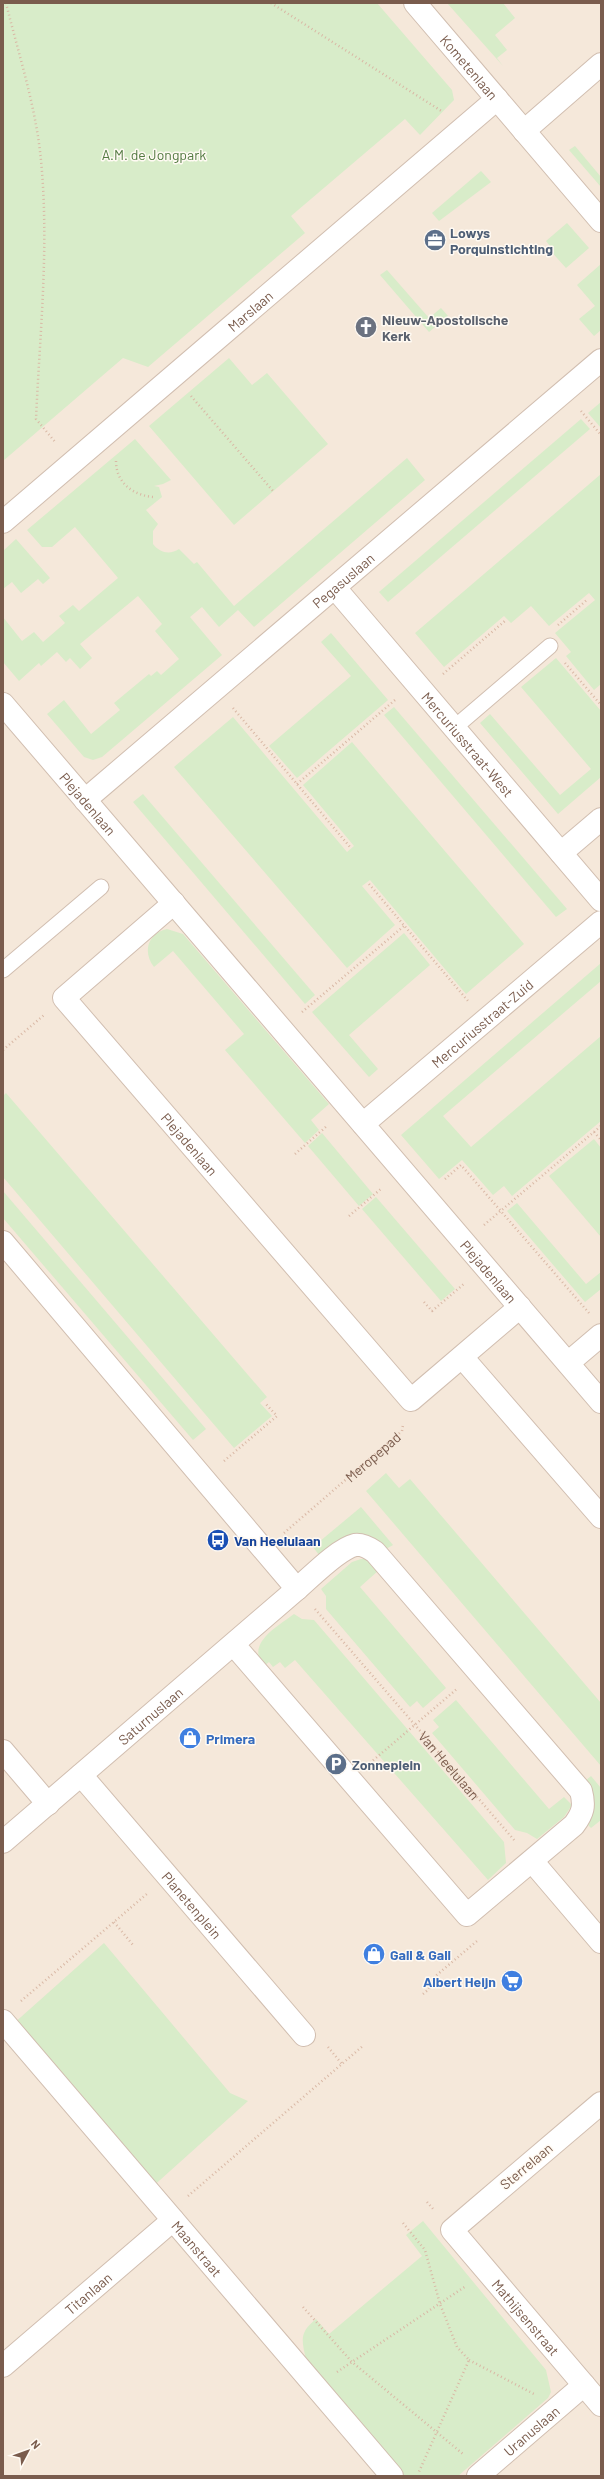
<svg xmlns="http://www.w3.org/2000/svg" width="604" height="2479" viewBox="0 0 604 2479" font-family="Barlow,sans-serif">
	<rect width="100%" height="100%" fill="#fdf6ec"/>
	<rect fill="#f5e8da" x="3" y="3" width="598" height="2473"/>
	<g fill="#d8ecc9">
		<polygon points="3,3 377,3 452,90 454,100 420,135 405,119 291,216 305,233 148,367 123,358 3,461"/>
		<polygon points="447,3 503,3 515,18 495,35 507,50 497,58 503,66"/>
		<polygon points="575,146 601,177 601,187 569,150"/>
		<polygon points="481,171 491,182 439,221 432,213"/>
		<polygon points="567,223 589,248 566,268 548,248 550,246 546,241"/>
		<polygon points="601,264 601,330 594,336 579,319 595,306 577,285"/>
		<polygon points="387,270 429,318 441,308 448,316 429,332 380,275"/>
		<polygon points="229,358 252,385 267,373 328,444 234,525 149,426"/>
		<polygon points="601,402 601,428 588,413"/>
		<polygon points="581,419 590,429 388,602 379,592"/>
		<path d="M135 439 171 480 163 484 154 486 159 487 162 497 146 510 158 524 153 531V544C160 553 170 555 179 549L194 564 197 562 234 606 407 458 425 480 254 627 238 610 219 627 202 607 190 617 222 655 102 757 93 760 84 757 47 714 64 700 91 734 120 710 114 703 149 674 151 676 157 671 161 675 179 659 155 631 162 624 138 596 80 644 92 658 80 669 70 658 66 662 57 652 41 666 39 663 19 681 3 662V617L22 641 34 632 43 642 65 623 59 616 73 605 79 611 118 578 75 527 52 547H42L27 530Z"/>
		<polygon points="601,474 601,684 594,690 566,656 571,652 555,633 595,600 589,593 549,626 531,606 511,623 504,616 444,667 415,633"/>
		<polygon points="16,539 50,578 43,584 38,579 21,593 12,582 3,589 3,551"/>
		<polygon points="331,633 388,700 297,778 269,746 351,676 321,642"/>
		<polygon points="556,658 601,711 601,777 558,814 480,723 490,714 560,795 591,769 521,687"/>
		<polygon points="394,707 567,909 556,917 384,715"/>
		<polygon points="233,717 347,852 354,846 303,785 352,742 524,944 466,994 370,880 362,886 395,925 347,968 174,767"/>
		<polygon points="143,794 315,995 305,1004 133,802"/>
		<path d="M167 929 183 934 329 1104 311 1120 319 1130 305 1143 225 1050 244 1034 173 951 154 967C142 952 148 933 167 929Z"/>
		<polygon points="404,933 430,965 349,1035 378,1069 369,1077 312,1012"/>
		<polygon points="601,963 601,981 443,1116 471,1147 601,1036 601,1121 512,1196 504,1186 493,1195 462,1160 439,1179 401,1135"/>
		<polygon points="6,1093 267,1397 260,1403 272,1416 234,1448 3,1177 3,1096"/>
		<polygon points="322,1133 373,1194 359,1206 308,1146"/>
		<polygon points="594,1139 601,1148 601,1237 549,1176"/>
		<polygon points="3,1191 206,1429 193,1440 3,1218"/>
		<polygon points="376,1197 455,1289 441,1301 362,1209"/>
		<polygon points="517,1203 586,1284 601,1272 601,1289 585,1302 507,1211"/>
		<polygon points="386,1473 399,1488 410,1479 601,1703 601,1766 366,1491"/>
		<polygon points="361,1507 393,1545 386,1549 348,1536 333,1543 319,1555 313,1547"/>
		<polygon points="361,1559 367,1559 379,1570 360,1587 446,1688 423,1708 417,1701 410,1707 326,1609 326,1596 321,1589 352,1562"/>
		<path d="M294 1614 302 1619 314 1620 504 1842 506 1863 488 1880 295 1660 285 1668 280 1662 273 1667 269 1662 264 1666C245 1644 278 1626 294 1614Z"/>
		<polygon points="456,1700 549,1809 564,1797 572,1805 564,1817 537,1839 527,1833 515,1830 432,1733 439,1727 433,1720"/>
		<path d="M591 1776 601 1788V1820L591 1828 588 1825C597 1809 593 1796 585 1781Z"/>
		<polygon points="104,1943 230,2093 248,2101 150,2189 12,2025"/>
		<path d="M423 2221 546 2370 551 2392 548 2398 458 2476H405L306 2359C301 2339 300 2332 316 2319L329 2334 422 2256 406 2235Z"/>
	</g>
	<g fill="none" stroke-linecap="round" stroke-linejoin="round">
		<g stroke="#d1beb0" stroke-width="17">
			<g id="service">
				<polyline points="454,728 550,646"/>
				<polyline points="3,970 101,887"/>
			</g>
		</g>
		<g stroke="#d1beb0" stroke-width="24">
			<g id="minor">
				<path id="s3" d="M415 3 601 221"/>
				<polyline points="524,131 601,64"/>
				<path id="s4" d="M3 522 497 99"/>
				<path id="s5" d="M335 588 601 900"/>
				<path id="s6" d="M3 704 601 1402"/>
				<path id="s7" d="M85 800 601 360"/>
				<polyline points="561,853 601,819"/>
				<path id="s8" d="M174 903 64 998 411 1400 520 1307"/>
				<path id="s9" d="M363 1124 601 922"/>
				<polyline points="3,1242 297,1589"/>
				<polyline points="462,1357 601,1517"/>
				<polyline points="568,1363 601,1335"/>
				<polyline points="3,1751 48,1804"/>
				<path id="s10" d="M81 1775 304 2035"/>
				<path id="s11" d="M3 1842 297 1589C311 1577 338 1549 355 1545 362 1544 369 1548 375 1552L581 1791C585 1806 583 1813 574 1825L467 1915 234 1645"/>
				<polyline points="532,1861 601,1942"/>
				<path id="s12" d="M3 2021 392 2476"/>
				<path id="s13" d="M3 2366 173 2220"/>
				<path id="s14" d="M478 2476 584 2385"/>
			</g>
		</g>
		<g stroke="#d1beb0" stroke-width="24">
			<g id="tertiary">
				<path id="s15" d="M601 2103 452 2230 601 2405"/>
			</g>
		</g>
		<g stroke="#d9b8a5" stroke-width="2.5" stroke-dasharray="1 3" stroke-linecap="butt">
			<path d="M6 3C18 52 34 101 40 151 50 239 40 330 36 419L56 443"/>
			<polyline points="271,3 443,112"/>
			<polyline points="191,396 273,491"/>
			<polyline points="581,411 601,435"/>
			<path d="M116 461C116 483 133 495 153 497"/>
			<polyline points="558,625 588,599"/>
			<polyline points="565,663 601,705"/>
			<polyline points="443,674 506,620"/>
			<polyline points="233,708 350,847"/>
			<polyline points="297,784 395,700"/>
			<polyline points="369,884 468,1001"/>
			<polyline points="302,1012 404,926"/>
			<polyline points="3,1050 44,1015"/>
			<polyline points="594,1132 601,1140"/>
			<polyline points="295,1154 328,1125"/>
			<polyline points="445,1179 461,1165 589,1313"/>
			<polyline points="349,1216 382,1188"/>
			<polyline points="484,1225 601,1126"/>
			<polyline points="424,1302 432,1311 465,1283"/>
			<polyline points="224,1461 277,1416 265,1403"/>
			<path id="s1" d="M284 1533 402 1431 403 1425"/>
			<path id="s2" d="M315 1609 515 1841"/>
			<polyline points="370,1763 458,1688"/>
			<polyline points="114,1922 133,1945"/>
			<polyline points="423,1994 429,1989 432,1979 477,1941"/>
			<polyline points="21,2001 148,1893"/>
			<polyline points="328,2047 342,2064"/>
			<polyline points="188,2196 364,2045"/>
			<polyline points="427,2202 434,2210"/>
			<polyline points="403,2223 425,2250 440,2304 457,2347 469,2360 418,2474"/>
			<polyline points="303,2307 352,2362 463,2454"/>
			<polyline points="469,2360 534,2394"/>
			<polyline points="337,2372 466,2286"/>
		</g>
		<use href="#service" stroke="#fff" stroke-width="15"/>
		<use href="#minor" stroke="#fff" stroke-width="22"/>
		<use href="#tertiary" stroke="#fff" stroke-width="22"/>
	</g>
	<defs>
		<g id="office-disc" transform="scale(1.15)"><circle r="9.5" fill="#5c6f8a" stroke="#fffaf3"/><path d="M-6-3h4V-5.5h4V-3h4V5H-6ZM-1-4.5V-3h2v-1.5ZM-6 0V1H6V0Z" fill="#fff"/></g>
		<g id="church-disc" transform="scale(1.15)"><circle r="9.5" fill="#6b7280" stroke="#fffaf3"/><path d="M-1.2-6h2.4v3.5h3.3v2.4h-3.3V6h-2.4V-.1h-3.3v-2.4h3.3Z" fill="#fff"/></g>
		<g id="bus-disc" transform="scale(1.15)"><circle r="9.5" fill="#1a4fb4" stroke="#fffaf3"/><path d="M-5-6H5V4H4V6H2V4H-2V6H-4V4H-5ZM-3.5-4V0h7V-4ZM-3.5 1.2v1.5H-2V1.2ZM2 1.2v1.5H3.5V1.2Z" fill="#fff"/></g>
		<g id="shop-disc" transform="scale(1.15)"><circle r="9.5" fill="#3f7fe0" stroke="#fffaf3"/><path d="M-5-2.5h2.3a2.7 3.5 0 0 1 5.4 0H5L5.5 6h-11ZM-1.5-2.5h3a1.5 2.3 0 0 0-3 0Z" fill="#fff"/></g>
		<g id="parking-disc" transform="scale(1.15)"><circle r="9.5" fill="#5c6f8a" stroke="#fffaf3"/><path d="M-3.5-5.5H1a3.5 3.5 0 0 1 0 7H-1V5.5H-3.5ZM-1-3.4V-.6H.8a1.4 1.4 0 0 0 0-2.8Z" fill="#fff"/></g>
		<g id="supermarket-disc" transform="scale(1.15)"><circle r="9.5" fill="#3f7fe0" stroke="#fffaf3"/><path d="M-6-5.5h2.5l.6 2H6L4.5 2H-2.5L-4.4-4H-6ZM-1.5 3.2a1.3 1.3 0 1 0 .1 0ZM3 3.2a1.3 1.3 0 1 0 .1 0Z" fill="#fff"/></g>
	</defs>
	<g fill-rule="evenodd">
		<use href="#office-disc" x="435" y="240"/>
		<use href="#church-disc" x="366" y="327"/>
		<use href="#bus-disc" x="218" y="1540"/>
		<use href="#shop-disc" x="190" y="1738"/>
		<use href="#parking-disc" x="336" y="1764"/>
		<use href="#shop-disc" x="374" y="1954"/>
		<use href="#supermarket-disc" x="512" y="1981"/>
	</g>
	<g text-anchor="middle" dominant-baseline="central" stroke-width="3" stroke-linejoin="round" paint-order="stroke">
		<g font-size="14" fill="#7a5c4d" stroke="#fffaf3">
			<text stroke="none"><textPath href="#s3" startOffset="84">Kometenlaan</textPath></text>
			<text stroke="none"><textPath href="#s4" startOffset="325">Marslaan</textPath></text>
			<text stroke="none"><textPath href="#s7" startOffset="339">Pegasuslaan</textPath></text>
			<text stroke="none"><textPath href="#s5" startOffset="205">Mercuriusstraat-West</textPath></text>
			<text stroke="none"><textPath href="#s6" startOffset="131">Plejadenlaan</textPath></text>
			<text stroke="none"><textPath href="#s9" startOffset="156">Mercuriusstraat-Zuid</textPath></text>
			<text stroke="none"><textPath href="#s8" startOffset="338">Plejadenlaan</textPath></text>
			<text stroke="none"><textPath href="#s6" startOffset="747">Plejadenlaan</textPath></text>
			<text stroke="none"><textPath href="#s1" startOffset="117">Meropepad</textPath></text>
			<text stroke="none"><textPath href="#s11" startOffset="194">Saturnuslaan</textPath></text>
			<text stroke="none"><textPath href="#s2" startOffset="206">Van Heelulaan</textPath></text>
			<text stroke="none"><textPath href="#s10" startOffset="171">Planetenplein</textPath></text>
			<text transform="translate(526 2166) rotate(-40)">Sterrelaan</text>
			<text stroke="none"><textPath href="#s12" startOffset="299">Maanstraat</textPath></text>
			<text stroke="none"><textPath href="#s13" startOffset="112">Titanlaan</textPath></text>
			<text stroke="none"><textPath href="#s15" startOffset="310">Mathijsenstraat</textPath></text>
			<text stroke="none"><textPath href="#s14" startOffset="70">Uranuslaan</textPath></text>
		</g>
		<g font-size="14" fill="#537a41" stroke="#fffaf3">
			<text x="154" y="154">A.M. de Jongpark</text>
		</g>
		<g font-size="14" font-weight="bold" fill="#4e5e75" stroke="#fffaf3" text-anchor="start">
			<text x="450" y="232">Lowys<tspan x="450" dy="16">Porquinstichting</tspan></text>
			<text x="352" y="1764">Zonneplein</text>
		</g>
		<g font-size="14" font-weight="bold" fill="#5b616d" stroke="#fffaf3" text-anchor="start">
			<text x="382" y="319">Nieuw-Apostolische<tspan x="382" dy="16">Kerk</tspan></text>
		</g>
		<g font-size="14" font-weight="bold" fill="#164399" stroke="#fffaf3" text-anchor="start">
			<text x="234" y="1540">Van Heelulaan</text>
		</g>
		<g font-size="14" font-weight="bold" fill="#366cbe" stroke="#fffaf3" text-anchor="start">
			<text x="206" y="1738">Primera</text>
			<text x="390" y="1954">Gall &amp; Gall</text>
			<text x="496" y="1981" text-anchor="end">Albert Heijn</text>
		</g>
	</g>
	<rect width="604" height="2479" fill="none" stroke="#7a5c4d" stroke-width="8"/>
	<g transform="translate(28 2451) rotate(49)" stroke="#fffaf3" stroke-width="3" paint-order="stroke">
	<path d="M0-3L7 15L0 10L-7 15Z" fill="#7a5c4d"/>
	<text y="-6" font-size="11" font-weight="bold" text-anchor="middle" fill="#7a5c4d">N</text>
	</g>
</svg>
